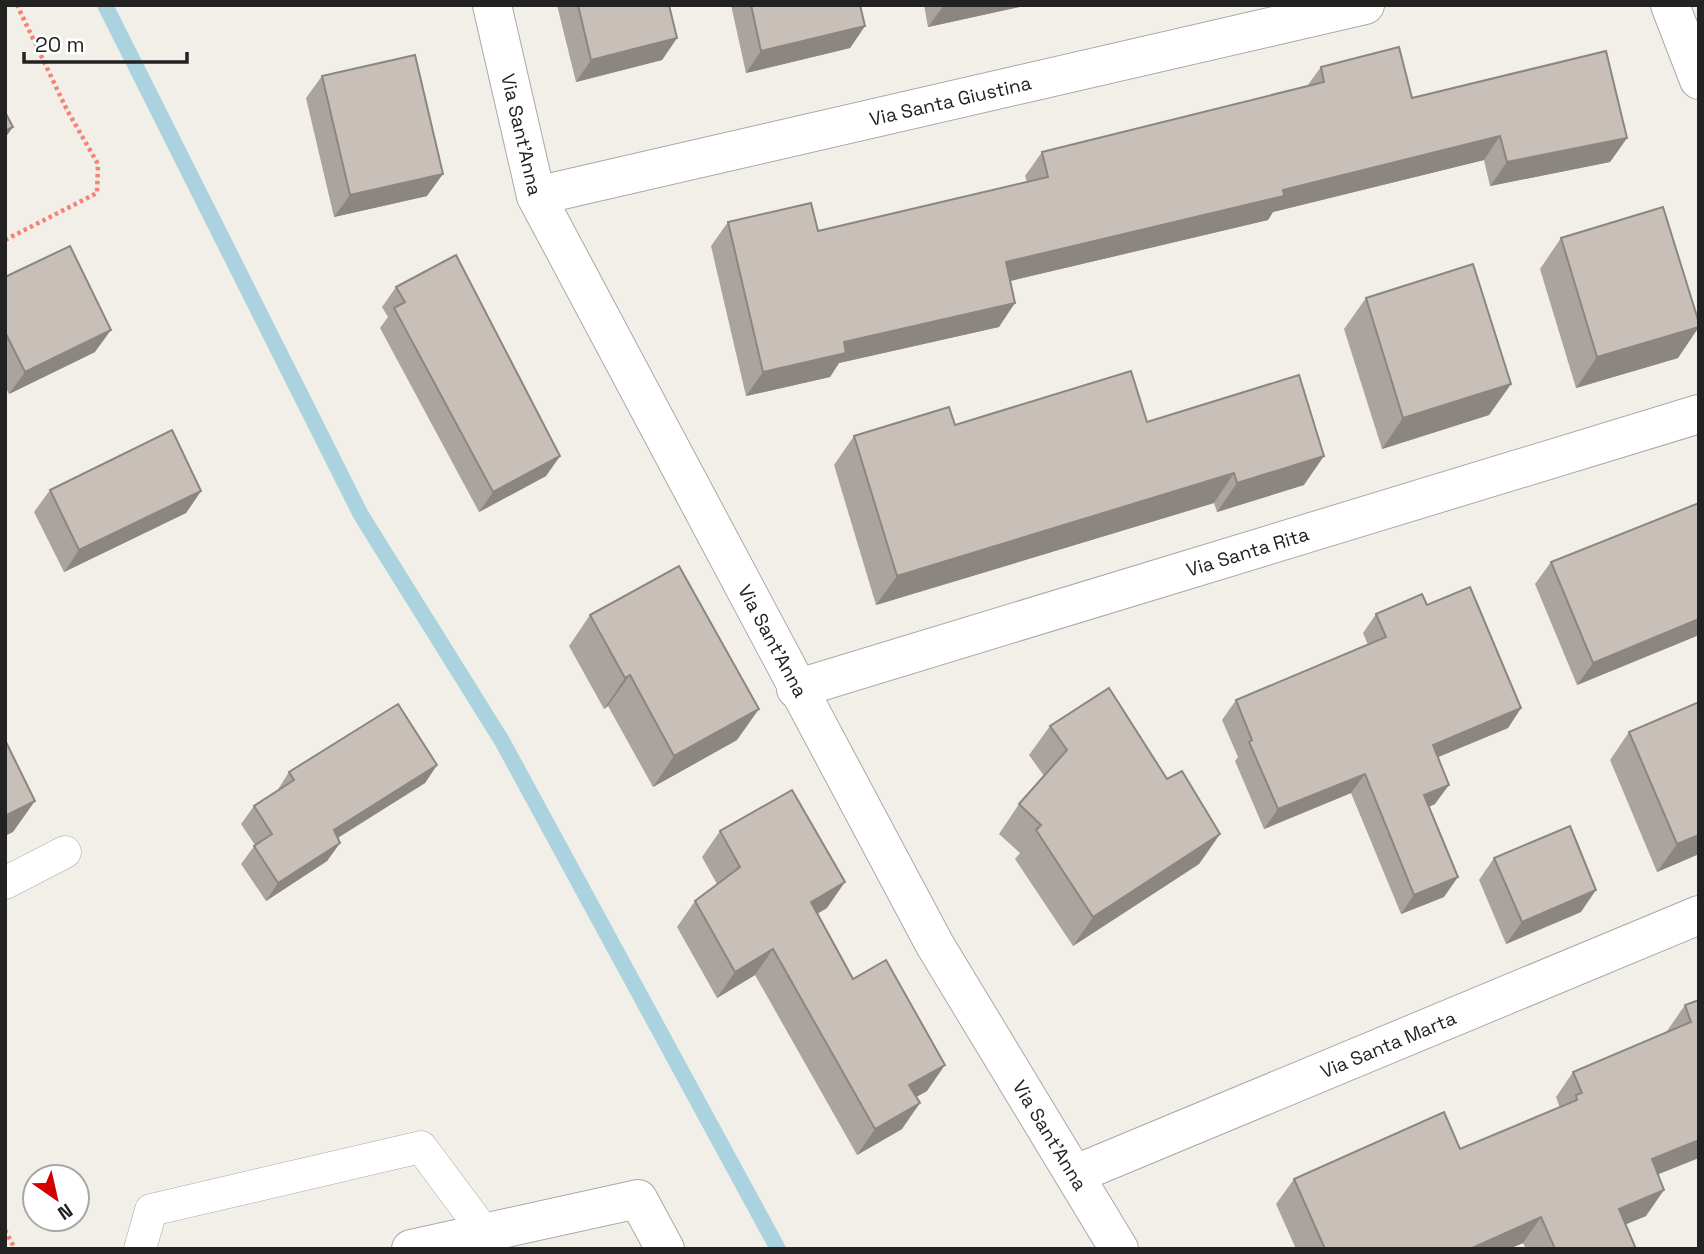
<svg xmlns="http://www.w3.org/2000/svg" width="1704" height="1254" viewBox="0 0 1704 1254" font-family="'Space Grotesk',sans-serif">
	<rect width="100%" height="100%" fill="#f2efe9"/>
	<g fill="none" stroke-linecap="round" stroke-linejoin="round">
		<polyline stroke="#aad3df" stroke-width="16" points="105,5 361,515 502,741 778,1249"/>
		<g stroke="#a9a9a9" stroke-width="33">
			<g id="service">
				<polyline points="5,883 65,852"/>
				<polyline points="140,1249 151,1210 421,1147 485,1233"/>
			</g>
		</g>
		<g stroke="#a9a9a9" stroke-width="40">
			<g id="minor">
				<path id="s1" d="M492 5 536 196 935 945 1119 1249"/>
				<polyline points="1670,5 1699,80"/>
				<path id="s2" d="M536 196 1365 5"/>
				<path id="s3" d="M796 689 1699 414"/>
				<path id="s4" d="M1076 1174 1699 915"/>
				<polyline points="411,1249 638,1199 665,1249"/>
			</g>
		</g>
		<g stroke="#fa8072" stroke-width="4.5" stroke-dasharray="3.5 3.5" stroke-linecap="butt">
			<polyline points="5,240 97,193 98,164 67,110 17,5"/>
			<polyline points="5,1230 15,1249"/>
		</g>
		<use href="#service" stroke="#fff" stroke-width="32"/>
		<use href="#minor" stroke="#fff" stroke-width="38"/>
	</g>
	<g fill="#aba49e">
		<polygon points="557,5 669,5 677,38 662,60 576,82"/>
		<polygon points="731,5 860,5 865,26 850,48 746,73"/>
		<polygon points="924,5 1028,5 928,27"/>
		<polygon points="1321,67 1412,98 1627,138 1610,162 1490,186 1484,160 1273,212 1268,220 1010,281 999,327 839,363 830,377 746,396 711,246 728,222 818,231 1027,182 1025,176 1042,152 1307,86"/>
		<polygon points="322,76 427,196 334,217 306,98"/>
		<polygon points="1561,238 1678,358 1576,388 1540,269"/>
		<polygon points="5,277 95,352 9,394 5,386"/>
		<polygon points="396,287 560,456 546,476 479,512 380,328 388,317 382,307"/>
		<polygon points="1366,298 1511,384 1489,415 1382,449 1344,329"/>
		<polygon points="1147,422 1304,485 1217,512 1214,503 876,605 834,465 854,436 955,425"/>
		<polygon points="50,490 201,491 186,513 64,572 34,512"/>
		<polygon points="1551,562 1699,635 1577,685 1535,584"/>
		<polygon points="1427,605 1521,708 1508,728 1438,757 1435,804 1429,807 1444,897 1401,914 1351,793 1264,829 1235,761 1238,757 1222,720 1236,700 1368,645 1363,633 1376,614"/>
		<polygon points="590,615 737,740 653,787 608,706 604,709 569,646"/>
		<polygon points="1050,726 1167,779 1220,834 1199,864 1073,946 1015,859 1020,853 999,834 1019,804 1044,776 1029,755"/>
		<polygon points="1629,732 1699,854 1657,872 1610,760"/>
		<polygon points="437,765 425,783 338,838 340,843 327,861 266,901 241,864 255,845 241,824 254,806 277,791 289,772"/>
		<polygon points="720,831 827,908 817,914 853,979 927,1091 916,1097 902,1129 857,1155 755,975 717,998 677,927 695,901 717,884 702,857"/>
		<polygon points="1494,858 1581,912 1506,944 1479,880"/>
		<polygon points="1699,1000 1658,1175 1646,1216 1626,1224 1636,1249 1526,1249 1523,1243 1509,1249 1296,1249 1276,1204 1294,1179 1460,1149 1560,1108 1556,1097 1573,1072 1667,1032 1667,1031 1685,1005"/>
	</g>
	<g fill="#8b8681">
		<polygon points="944,5 1028,5 928,27"/>
		<polygon points="865,26 850,48 746,73 761,51"/>
		<polygon points="677,38 662,60 576,82 591,60"/>
		<polygon points="13,127 5,138 5,131"/>
		<polygon points="1500,136 1484,160 1273,212 1268,220 989,286 1006,262 1283,190"/>
		<polygon points="1627,138 1610,162 1490,186 1507,162"/>
		<polygon points="443,174 427,196 334,217 350,195"/>
		<polygon points="1015,303 999,327 839,363 830,377 746,396 763,372 844,342"/>
		<polygon points="1699,327 1678,358 1576,388 1597,357"/>
		<polygon points="111,330 95,352 9,394 25,372"/>
		<polygon points="1511,384 1489,415 1382,449 1403,418"/>
		<polygon points="560,456 546,476 479,512 493,492"/>
		<polygon points="1324,456 1304,485 1217,512 1237,483"/>
		<polygon points="1234,473 1214,503 876,605 897,576"/>
		<polygon points="201,491 186,513 64,572 79,550"/>
		<polygon points="1699,619 1699,635 1577,685 1593,663"/>
		<polygon points="630,675 608,706 604,709 625,678"/>
		<polygon points="1521,708 1508,728 1419,765 1433,745"/>
		<polygon points="759,709 737,740 653,787 674,756"/>
		<polygon points="437,765 425,783 321,848 334,830"/>
		<polygon points="1365,774 1351,793 1264,829 1278,809"/>
		<polygon points="1449,785 1435,804 1411,814 1424,795"/>
		<polygon points="35,801 13,832 5,836 5,816"/>
		<polygon points="1220,834 1199,864 1073,946 1093,917"/>
		<polygon points="1699,835 1699,854 1657,872 1677,844"/>
		<polygon points="340,843 327,861 266,901 278,883"/>
		<polygon points="1458,877 1444,897 1401,914 1414,895"/>
		<polygon points="845,882 827,908 792,928 811,902"/>
		<polygon points="1596,890 1581,912 1506,944 1522,922"/>
		<polygon points="773,949 755,975 717,998 735,972"/>
		<polygon points="945,1065 927,1091 891,1111 909,1085"/>
		<polygon points="920,1103 902,1129 857,1155 875,1129"/>
		<polygon points="1699,1140 1699,1158 1634,1184 1652,1159"/>
		<polygon points="1664,1190 1646,1216 1602,1234 1619,1209"/>
		<polygon points="1541,1217 1523,1243 1509,1249 1470,1249"/>
	</g>
	<g fill="#c7bfb8" stroke="#8b8681" stroke-width="2">
		<polygon points="578,5 669,5 677,38 591,60"/>
		<polygon points="751,5 860,5 865,26 761,51"/>
		<polygon points="1399,47 1412,98 1606,51 1627,138 1507,162 1500,136 1283,190 1284,196 1006,262 1015,303 844,342 846,353 763,372 728,222 811,203 818,231 1048,177 1042,152 1324,82 1321,67"/>
		<polygon points="415,55 443,174 350,195 322,76"/>
		<polygon points="5,112 13,127 5,131"/>
		<polygon points="1663,207 1699,323 1699,327 1597,357 1561,238"/>
		<polygon points="70,246 111,330 25,372 5,332 5,277"/>
		<polygon points="456,255 560,456 493,492 394,308 405,302 396,287"/>
		<polygon points="1473,264 1511,384 1403,418 1366,298"/>
		<polygon points="1131,371 1147,422 1299,375 1324,456 1237,483 1234,473 897,576 854,436 949,407 955,425"/>
		<polygon points="172,430 201,491 79,550 50,490"/>
		<polygon points="1699,503 1699,619 1593,663 1551,562"/>
		<polygon points="679,566 759,709 674,756 630,675 625,678 590,615"/>
		<polygon points="1470,587 1521,708 1433,745 1449,785 1424,795 1458,877 1414,895 1365,774 1278,809 1249,742 1252,740 1236,700 1386,637 1376,614 1422,594 1427,605"/>
		<polygon points="1109,688 1167,779 1182,771 1220,834 1093,917 1036,830 1041,825 1019,804 1067,750 1050,726"/>
		<polygon points="1699,702 1699,835 1677,844 1629,732"/>
		<polygon points="398,704 437,765 334,830 340,843 278,883 254,846 272,834 254,806 294,780 289,772"/>
		<polygon points="5,740 35,801 5,816"/>
		<polygon points="792,790 845,882 811,902 853,979 886,960 945,1065 909,1085 920,1103 875,1129 773,949 735,972 695,901 740,867 720,831"/>
		<polygon points="1570,826 1596,890 1522,922 1494,858"/>
		<polygon points="1699,1000 1699,1140 1652,1159 1664,1190 1619,1209 1636,1249 1555,1249 1541,1217 1470,1249 1325,1249 1294,1179 1444,1112 1460,1149 1577,1100 1576,1095 1582,1093 1573,1072 1691,1022 1685,1005"/>
	</g>
	<g text-anchor="middle" dominant-baseline="central" stroke-width="5" stroke-linejoin="round" paint-order="stroke">
		<g font-size="19" fill="#222" stroke="#fff">
			<text stroke="none"><textPath href="#s2" startOffset="425">Via Santa Giustina</textPath></text>
			<text stroke="none"><textPath href="#s1" startOffset="133">Via Sant'Anna</textPath></text>
			<text stroke="none"><textPath href="#s3" startOffset="472">Via Santa Rita</textPath></text>
			<text stroke="none"><textPath href="#s1" startOffset="700">Via Sant'Anna</textPath></text>
			<text stroke="none"><textPath href="#s4" startOffset="338">Via Santa Marta</textPath></text>
			<text stroke="none"><textPath href="#s1" startOffset="1267">Via Sant'Anna</textPath></text>
		</g>
	</g>
	<rect width="1704" height="1254" fill="none" stroke="#222222" stroke-width="14"/>
	<g transform="translate(56 1198) rotate(146)"><circle r="33" fill="#ffffff" stroke="#a7a7a7" stroke-width="2"/>
	<path d="M0-5L12 26L0 18L-12 26Z" fill="#d40000"/>
	<text y="-10" font-size="19" font-weight="bold" text-anchor="middle" fill="#222222">N</text>
	</g>
	<path d="M24 52v10h163v-10" fill="none" stroke="#222222" stroke-width="3.5"/>
	<text x="35" y="52" font-size="21" fill="#222222" stroke="#ffffff" stroke-width="5" paint-order="stroke">20 m</text>
</svg>
